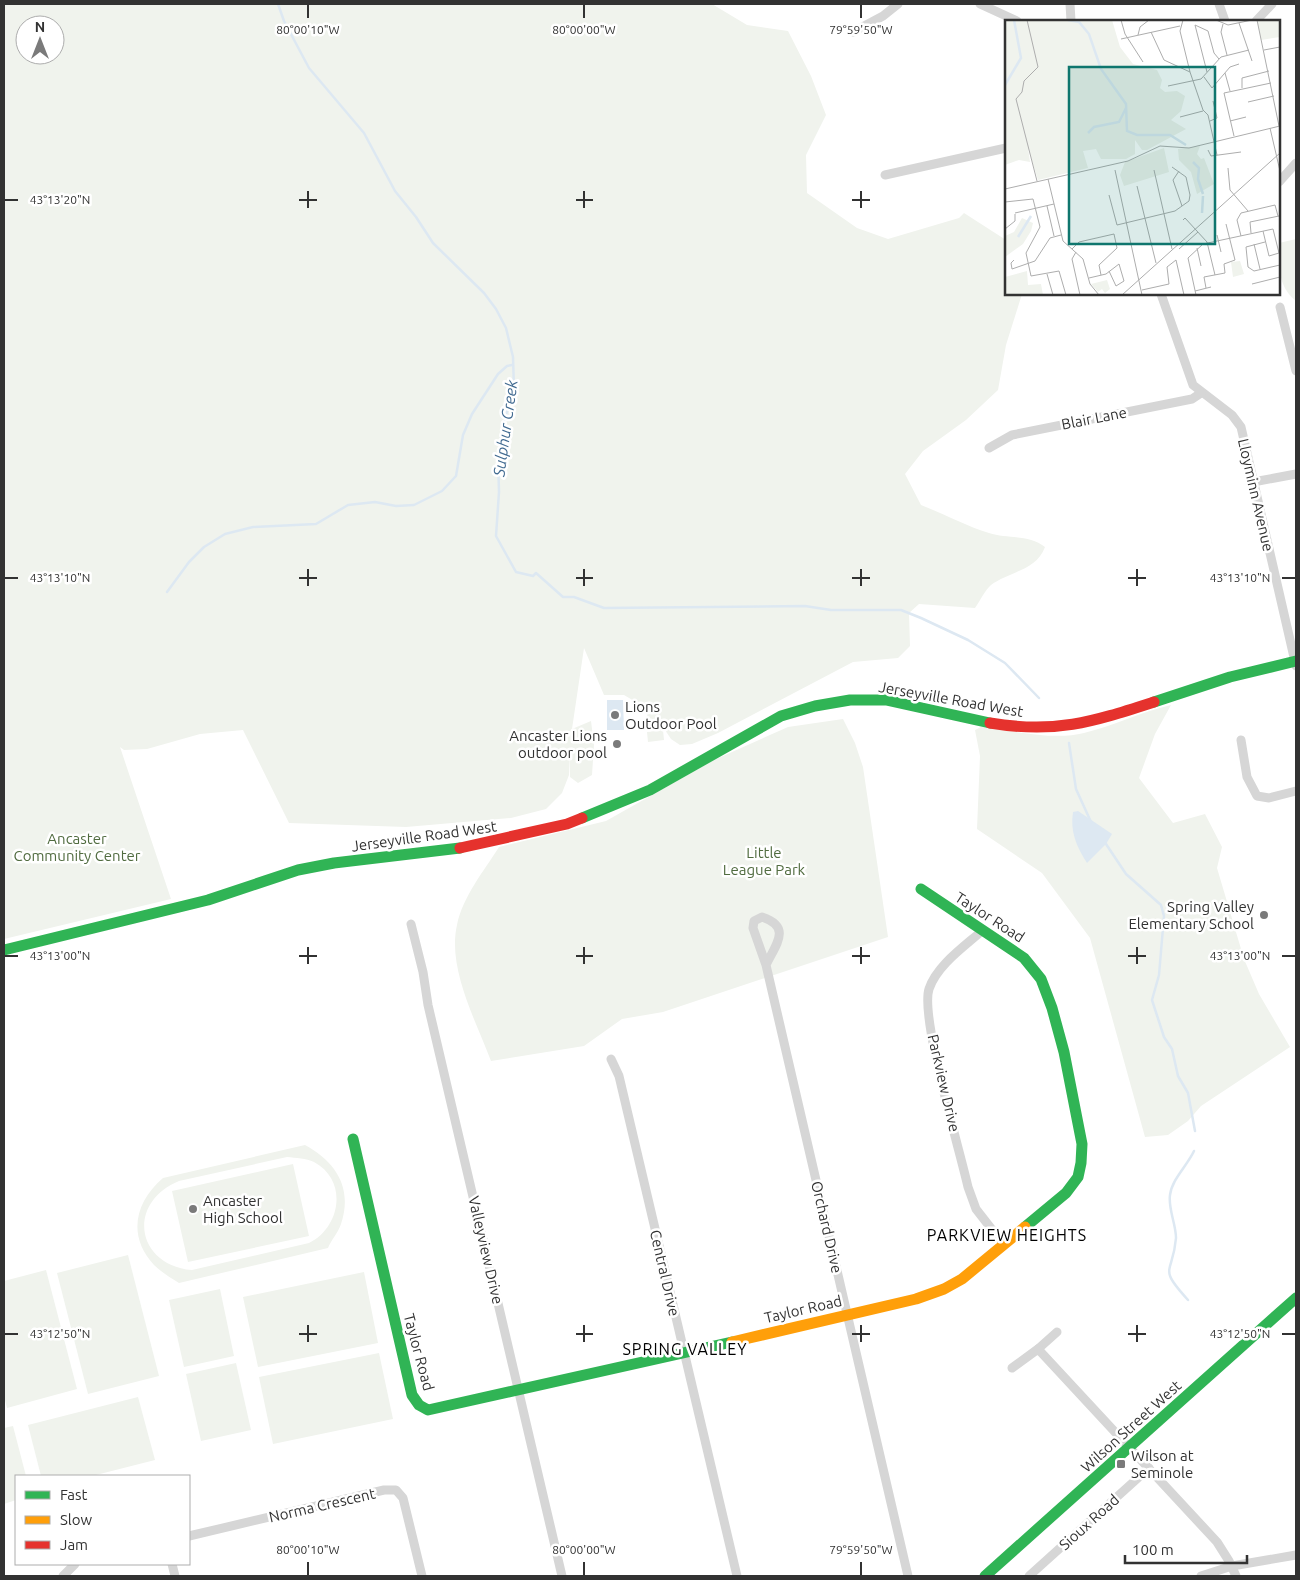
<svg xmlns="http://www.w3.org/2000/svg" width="1300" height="1580" viewBox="0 0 1300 1580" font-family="Ubuntu,sans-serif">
	<rect width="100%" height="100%" fill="#fff"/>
	<g fill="#f0f3ed" fill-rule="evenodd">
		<path d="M4 4H712L747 25 788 31 811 76 826 115 806 155 807 193 857 228 888 239 959 218 964 213 1006 240V294H1022L1006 345 998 390 966 420 923 451 905 474 921 505C944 514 966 526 989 533 1007 539 1029 534 1045 547 1036 571 1010 571 991 585 985 590 980 601 975 608L919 604 909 613 910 646 898 658 853 662 718 733 692 744 680 745 671 739 663 727 648 719 646 708 624 695H604L584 648 572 729 591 721 594 745 592 775 578 783 570 777V754L569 775 562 793 546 809 511 818 406 827 289 823 243 730 200 734 147 749 124 750 120 747 171 899 4 939ZM25 25H55V55H25Z"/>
		<path d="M1296 239V301C1277 286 1279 265 1279 243Z"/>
		<path d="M1171 705 1155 734 1139 778 1173 823 1205 814 1222 847 1217 868 1244 959 1259 994 1290 1047 1201 1106 1188 1121 1168 1135 1145 1137 1090 938 1042 873 977 829 980 756 975 730 981 727C1012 730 1053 741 1084 733 1113 726 1141 712 1171 705Z"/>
		<path d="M843 719 855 743 863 767 888 937 663 1012 622 1019 584 1046 491 1061C476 1021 447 968 457 925 463 896 484 871 499 847L606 821 714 760 788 727Z"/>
		<polygon points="663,730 664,740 648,742 647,732"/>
		<path d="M305 1145C336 1162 353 1188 341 1224 338 1233 331 1240 328 1248L179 1283C171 1278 161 1272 154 1265 127 1236 135 1202 163 1178ZM287 1157C296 1158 306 1158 314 1162 349 1181 340 1228 309 1243L192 1270C136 1265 126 1203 179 1181Z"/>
		<polygon points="293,1164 309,1236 188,1262 172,1191"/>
		<polygon points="128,1255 159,1376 88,1394 57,1273"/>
		<polygon points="46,1270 77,1389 7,1408 4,1396 4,1281"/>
		<polygon points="364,1272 378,1343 258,1367 243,1297"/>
		<polygon points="220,1289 234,1356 184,1367 169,1300"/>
		<polygon points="379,1353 393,1419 273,1444 259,1377"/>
		<polygon points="236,1363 251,1430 201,1441 186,1374"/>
		<polygon points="138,1397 155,1460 92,1476 41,1476 28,1425"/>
		<polygon points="13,1426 26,1476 16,1476 16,1500 4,1504 4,1428"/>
	</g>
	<g fill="#dde8f2">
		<polygon points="607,700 623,700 624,730 607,730"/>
		<path d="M1078 811 1112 834 1106 844 1087 863C1076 846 1070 831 1073 812Z"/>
	</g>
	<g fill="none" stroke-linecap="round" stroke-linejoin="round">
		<g stroke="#dde8f2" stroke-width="2.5">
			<polyline points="278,4 284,21 309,68 364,133 395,191 416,217 433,243 484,293 496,309 506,328 513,357 514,389 503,425 498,457 499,492 496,536 516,572 533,576 536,573 563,597 574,597 604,608 805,606 831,610 901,610 921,618 968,640 1005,663 1039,698"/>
			<polyline points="167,592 189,562 204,547 225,534 253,527 316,524 348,505 375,502 396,506 414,505 442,491 456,476 463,435 472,414 498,374 507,366 512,365"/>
			<polyline points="1069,743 1076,789 1091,822"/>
			<polyline points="1106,844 1126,874 1161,905 1164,916 1159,975 1152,1000 1164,1037 1172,1049 1178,1076 1188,1093 1195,1131"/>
			<path d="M1188 1300C1157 1266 1173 1275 1176 1238 1176 1224 1168 1209 1170 1195 1172 1179 1187 1166 1194 1151"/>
		</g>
		<g stroke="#d6d6d6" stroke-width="9">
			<polyline points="980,4 1017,21"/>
			<polyline points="1070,4 1071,21"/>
			<polyline points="1219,4 1225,21"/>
			<polyline points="1256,21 1272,4"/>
			<polyline points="853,32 883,16 898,4"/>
			<polyline points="885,175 1006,148"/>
			<polyline points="1279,182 1296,163"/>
			<polyline points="1161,294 1193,385 1232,415 1241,427 1296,666"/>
			<polyline points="1280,307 1296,371"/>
			<polyline points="989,448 1012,435 1192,399 1201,393"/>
			<polyline points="1253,482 1296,474"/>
			<polyline points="1241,740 1247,777 1257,796 1269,798 1296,791"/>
			<polyline points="411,924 423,972 428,1005 562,1576"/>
			<path d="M983 930C965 946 937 965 929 989 920 1017 960 1151 968 1187L976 1209 1004 1245"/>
			<path d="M766 965C776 944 792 927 762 917L754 921 753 928 766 965 908 1576"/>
			<polyline points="611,1059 619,1076 737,1576"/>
			<polyline points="1038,1349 1057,1332"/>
			<polyline points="1012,1368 1038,1349 1217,1542 1229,1561 1236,1576"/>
			<polyline points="189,1536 384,1490 396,1490 403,1498 422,1576"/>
			<polyline points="172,1564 175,1576"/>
			<polyline points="63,1576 75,1564"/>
			<polyline points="1029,1576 1149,1468"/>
			<polyline points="1201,1576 1232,1566 1296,1555"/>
		</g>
		<g stroke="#30b455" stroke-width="11">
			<polyline points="1154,702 1230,677 1296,661"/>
			<polyline points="582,818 650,790 781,716 815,706 850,700 886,700 990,723"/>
			<polyline points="921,889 1024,958 1041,979 1052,1008 1064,1052 1082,1144 1081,1163 1078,1177 1066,1193 1025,1227"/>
			<polyline points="4,950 208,900 298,870 334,863 460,848"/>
			<polyline points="353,1139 412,1395 419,1405 428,1410 732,1342"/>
			<polyline points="985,1576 1296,1298"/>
		</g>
		<polyline stroke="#ff9f0a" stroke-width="11" points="732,1342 916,1299 944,1289 962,1279 1025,1227"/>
		<g stroke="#e5322d" stroke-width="11">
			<path d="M990 723C1056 734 1092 722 1154 702"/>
			<polyline points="460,848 567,824 582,818"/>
		</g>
	</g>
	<path fill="none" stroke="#323232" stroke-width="2" d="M308 5V18M584 5V18M861 5V18M308 191V208M584 191V208M861 191V208M5 200H18M299 200H317M576 200H593M852 200H870M308 569V586M584 569V586M861 569V586M1137 569V586M5 578H18M299 578H317M576 578H593M852 578H870M1128 578H1146M1282 578H1295M308 947V964M584 947V964M861 947V964M1137 947V964M5 956H18M299 956H317M576 956H593M852 956H870M1128 956H1146M1282 956H1295M308 1325V1342M584 1325V1342M861 1325V1342M1137 1325V1342M5 1334H18M299 1334H317M576 1334H593M852 1334H870M1128 1334H1146M1282 1334H1295M308 1562V1575M584 1562V1575M861 1562V1575"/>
	<g fill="#7a7a7a" stroke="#fff" stroke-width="2">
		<circle cx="615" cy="715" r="5"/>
		<circle cx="617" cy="744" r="5"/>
		<circle cx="1264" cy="915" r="5"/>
		<circle cx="193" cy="1209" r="5"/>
		<rect x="1116" y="1459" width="10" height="10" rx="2.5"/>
	</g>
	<g text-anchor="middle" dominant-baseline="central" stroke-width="5" stroke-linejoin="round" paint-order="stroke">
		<g font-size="15" fill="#323232" stroke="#fff">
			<text transform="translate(1094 418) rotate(-11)">Blair Lane</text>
			<text transform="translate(1256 495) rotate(77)">Lloyminn Avenue</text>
			<text transform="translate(951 699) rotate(10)">Jerseyville Road West</text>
			<text transform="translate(424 836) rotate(-8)">Jerseyville Road West</text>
			<text transform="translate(990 917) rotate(33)">Taylor Road</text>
			<text transform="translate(944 1083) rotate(77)">Parkview Drive</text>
			<text transform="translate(827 1227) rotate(77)">Orchard Drive</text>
			<text transform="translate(486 1250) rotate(77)">Valleyview Drive</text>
			<text transform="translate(665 1273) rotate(77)">Central Drive</text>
			<text transform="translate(803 1309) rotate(-13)">Taylor Road</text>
			<text transform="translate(419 1352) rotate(75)">Taylor Road</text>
			<text transform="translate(1131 1426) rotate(-42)">Wilson Street West</text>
			<text transform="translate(322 1505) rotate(-13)">Norma Crescent</text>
			<text transform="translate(1089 1522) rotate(-42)">Sioux Road</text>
		</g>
		<g font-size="15" fill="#323232" stroke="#fff" text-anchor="start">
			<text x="625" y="706">Lions<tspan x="625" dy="17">Outdoor Pool</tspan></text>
			<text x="607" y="735" text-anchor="end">Ancaster Lions<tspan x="607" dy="17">outdoor pool</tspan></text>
			<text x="1254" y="906" text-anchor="end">Spring Valley<tspan x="1254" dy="17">Elementary School</tspan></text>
			<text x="203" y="1200">Ancaster<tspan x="203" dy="17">High School</tspan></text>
			<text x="1131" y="1455">Wilson at<tspan x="1131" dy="17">Seminole</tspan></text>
		</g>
		<g font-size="15" fill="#516c40" stroke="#fff">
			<text x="77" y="838">Ancaster<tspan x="77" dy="17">Community Center</tspan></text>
			<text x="764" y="852">Little<tspan x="764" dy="17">League Park</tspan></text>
		</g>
		<g font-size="16" font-style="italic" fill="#426b91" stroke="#fff">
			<text transform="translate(505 428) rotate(-82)">Sulphur Creek</text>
		</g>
		<g font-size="16" letter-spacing="1" fill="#000" stroke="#fff">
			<text x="1007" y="1235">PARKVIEW HEIGHTS</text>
			<text x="685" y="1349">SPRING VALLEY</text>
		</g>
	</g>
	<g transform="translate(1005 20)">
		<rect width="275" height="275" fill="#fff"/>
		<path d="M0 0H107L115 27 128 44 152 50 157 60 155 68 160 72 172 71 180 76 176 91 166 100 181 109 142 130H137L130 120V134L121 139H96L91 129 78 131 83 148 33 160 23 128 25 142 14 140 0 145ZM252 0H275V17L256 20ZM195 126 192 134 196 139 199 138 209 164 192 174 186 152 174 140 173 129ZM159 128 164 152 119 166 115 155 120 142ZM17 198 28 203 26 211 18 224 0 237V216L9 212ZM235 241 239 254 228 257 226 242ZM22 251 23 265 36 264 38 275H0V257ZM102 260 105 269 100 273 97 269 93 272 86 264Z" fill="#f0f3ed"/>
		<path fill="none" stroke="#dde8f2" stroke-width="2.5" d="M63 0 74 2 84 14 96 49 121 84 122 111 132 115H165L181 125M0 65 16 38 9 0M83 113 89 107 114 102 121 88M188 142 194 148 193 159 198 174M197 193 198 176M13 217 26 196"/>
		<path fill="none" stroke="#adadad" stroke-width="1" d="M22 0 33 47 19 61 17 72 11 79 32 161M116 0 120 14 138 42M178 0 175 11 185 52 198 90 203 95 212 135M211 0 223 5 247 0M252 0 274 106M234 3 247 41M218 4 216 12 222 35M146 12 159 40 185 52M133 15 135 7 144 0M116 19 175 6M259 30 275 27M202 52 190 5 203 11 209 33 214 39M220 53 225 71M199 57 207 68 225 47 234 44M163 66 196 59 216 37 244 30M237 68V58L264 51M243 82 269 76M175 97 198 91M205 101 212 98 208 81M225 101 241 97M265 108 275 151M229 116 219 73 266 63M203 130 206 136 236 132M223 148 225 170 243 191M110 150 137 275M149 150 167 229M174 151 168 160 177 186M43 159 58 221 78 239 85 264 94 275M132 166 151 243M0 169 123 141 155 126 184 128 275 106M104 175 112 205 170 191 184 181 185 175 181 157 167 147M0 182 28 179 35 207 21 233 26 256 54 251 61 275M42 186 49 216M10 193 49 184M178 200 180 198 202 222 210 255M0 209 10 201V194M258 211 264 236 274 233M246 213 245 202 274 196M212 215 216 232M236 216 232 200 236 193 270 185 273 196M260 222 241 227 243 247 249 251 275 245M249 224 255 249M192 228 196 246M67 229 74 222 109 214 112 228 94 245 96 255M174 229 193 212M71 232 67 239 75 275M9 240 6 243 7 249 30 241 45 218 56 215M42 254 48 275M84 258 101 254 114 244 119 261 111 266 104 251M247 264 275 257M201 268 199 257 220 253 219 244 230 240 221 204M137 270 164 264 162 247 171 240 179 275M190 271 206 267M117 275 275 133M191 275 183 238 198 224 268 209 274 233"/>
		<path fill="#0f766e" fill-opacity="0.15" stroke="#0f766e" stroke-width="2.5" d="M64 47H210V224H64Z"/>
		<rect width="275" height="275" fill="none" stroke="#323232" stroke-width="2.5"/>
	</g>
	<g font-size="12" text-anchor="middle" fill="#323232" stroke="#fff" stroke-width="5" stroke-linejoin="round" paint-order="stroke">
		<text x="308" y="34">80°00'10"W</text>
		<text x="584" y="34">80°00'00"W</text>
		<text x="861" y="34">79°59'50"W</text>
		<text x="60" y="204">43°13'20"N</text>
		<text x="60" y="582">43°13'10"N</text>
		<text x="1240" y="582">43°13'10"N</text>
		<text x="60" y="960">43°13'00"N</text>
		<text x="1240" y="960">43°13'00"N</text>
		<text x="60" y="1338">43°12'50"N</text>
		<text x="1240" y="1338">43°12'50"N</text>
		<text x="308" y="1554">80°00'10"W</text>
		<text x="584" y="1554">80°00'00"W</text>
		<text x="861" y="1554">79°59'50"W</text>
	</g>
	<rect width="1300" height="1580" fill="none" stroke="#323232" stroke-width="10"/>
	<rect x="15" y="1475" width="175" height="90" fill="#ffffff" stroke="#adadad"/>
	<rect x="25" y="1491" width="25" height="8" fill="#30b455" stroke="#adadad"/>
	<text x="60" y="1500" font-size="15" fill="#323232">Fast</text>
	<rect x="25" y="1516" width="25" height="8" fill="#ff9f0a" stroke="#adadad"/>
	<text x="60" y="1525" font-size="15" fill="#323232">Slow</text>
	<rect x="25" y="1541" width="25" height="8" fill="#e5322d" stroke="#adadad"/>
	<text x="60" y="1550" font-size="15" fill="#323232">Jam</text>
	<g transform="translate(40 40)"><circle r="24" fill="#ffffff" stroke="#adadad"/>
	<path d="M0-4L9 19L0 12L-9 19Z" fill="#7a7a7a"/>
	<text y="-8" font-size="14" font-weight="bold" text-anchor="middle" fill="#323232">N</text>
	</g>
	<path d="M1125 1555v8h122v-8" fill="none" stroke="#323232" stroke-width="2.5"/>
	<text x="1132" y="1555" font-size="15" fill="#323232" stroke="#ffffff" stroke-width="4" paint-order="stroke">100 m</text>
</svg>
